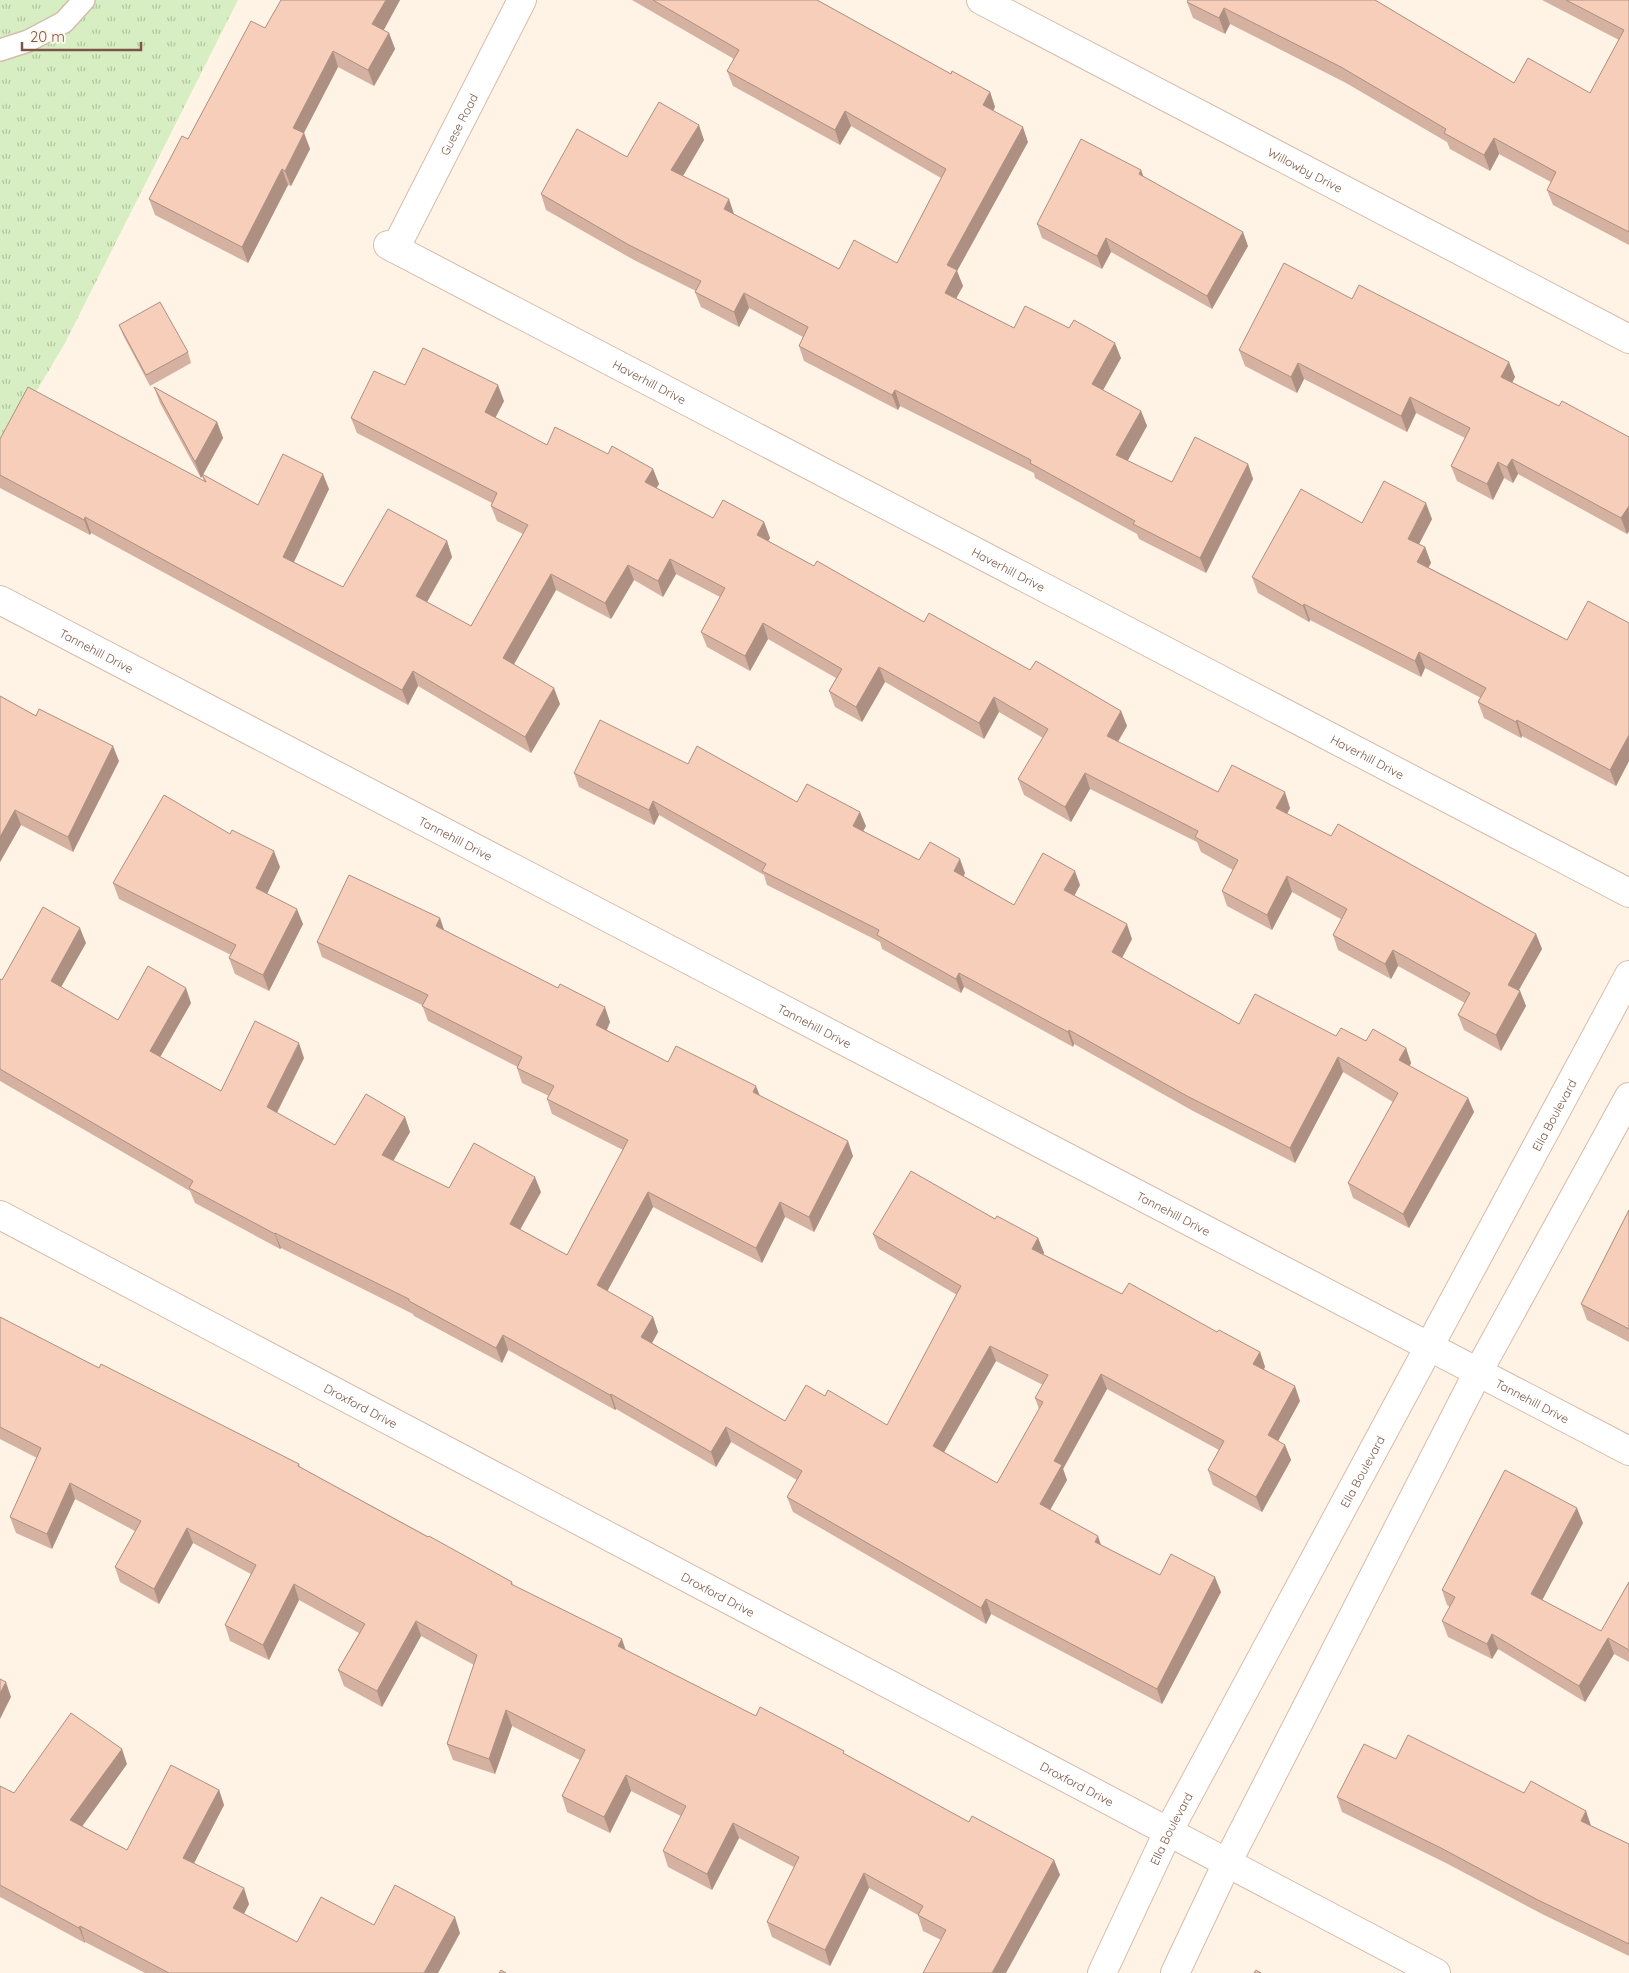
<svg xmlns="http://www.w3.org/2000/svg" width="1629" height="1973" viewBox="0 0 1629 1973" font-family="Quicksand,sans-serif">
	<defs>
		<pattern id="grass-tufts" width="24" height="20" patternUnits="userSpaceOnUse" patternTransform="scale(1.25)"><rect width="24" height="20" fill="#d7eec2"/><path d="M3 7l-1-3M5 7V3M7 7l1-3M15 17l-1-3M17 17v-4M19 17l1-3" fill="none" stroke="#b3c49f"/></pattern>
	</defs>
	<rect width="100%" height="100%" fill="#fff3e5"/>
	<polygon fill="url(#grass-tufts)" points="0,0 238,0 65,343 0,453"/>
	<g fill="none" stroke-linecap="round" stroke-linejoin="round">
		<g stroke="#d5bcac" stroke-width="24">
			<polyline id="service" points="0,50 28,41 64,22 84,0"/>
		</g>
		<g stroke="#d5bcac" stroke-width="30">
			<g id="minor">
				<path id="s1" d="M981 0 1629 339"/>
				<path id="s2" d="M388 245 1629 893"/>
				<path id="s3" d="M395 249 522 0"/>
				<path id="s4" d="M0 600 1629 1451"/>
				<path id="s5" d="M0 1215 1436 1973"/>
			</g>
		</g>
		<g stroke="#d8bba9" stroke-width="30">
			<g id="secondary">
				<path id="s6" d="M1102 1973 1168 1832 1629 975"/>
				<polyline points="1175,1973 1227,1863 1478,1372 1629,1097"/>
			</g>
		</g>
		<use href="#service" stroke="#fff" stroke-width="21"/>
		<use href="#minor" stroke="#fff" stroke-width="28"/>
		<use href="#secondary" stroke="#fff" stroke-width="28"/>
	</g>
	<g fill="#d4b1a0" fill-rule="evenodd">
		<polygon points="400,0 384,30 389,33 395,49 374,86 338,67 304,133 310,149 291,186 288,185 248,263 155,215 149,199 188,139 265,28"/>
		<polygon points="632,0 817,0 951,74 990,92 995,107 993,111 1028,142 957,271 963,286 956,298 1014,328 1121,358 1103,390 1141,411 1147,426 1127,461 1172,482 1248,464 1253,479 1206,573 1139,539 1137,534 1035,478 1034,473 900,406 898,410 804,361 799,346 803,337 749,308 739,327 701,307 695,292 696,291 634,260 546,210 541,194 627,157 704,140 683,176 734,214 839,269 897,263 941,178 851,126 840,145 733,86 727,71 734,59"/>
		<polygon points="1375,0 1514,83 1590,93 1619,40 1542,0 1629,0 1629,245 1553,205 1547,190 1551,182 1499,154 1490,171 1450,149 1447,142 1346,83 1230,24 1225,34 1193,18 1187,2"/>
		<polygon points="1141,170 1143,177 1248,246 1212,309 1111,252 1102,269 1042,238 1037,224"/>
		<polygon points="1352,299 1515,377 1512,382 1559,406 1629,437 1629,531 1627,534 1518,474 1513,483 1504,478 1493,500 1457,481 1451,466 1465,438 1416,413 1407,432 1304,379 1297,393 1245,366 1239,350"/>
		<polygon points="119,325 188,352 191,363 150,386 123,335"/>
		<polygon points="405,385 504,401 495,418 547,445 608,454 653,469 659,484 656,488 713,518 764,522 770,538 768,541 814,566 924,622 1121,711 1127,726 1118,742 1218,792 1290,808 1287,814 1331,836 1536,934 1542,949 1519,990 1520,991 1526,1006 1501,1051 1464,1030 1458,1015 1465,1003 1398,966 1391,979 1338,950 1333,935 1341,919 1292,892 1272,930 1227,906 1222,891 1233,870 1201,852 1197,842 1090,789 1071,822 1024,795 1018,779 1043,738 999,712 984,739 885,682 862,722 835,707 829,691 836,678 768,639 750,671 707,647 701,632 720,597 676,574 663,597 634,580 611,619 556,590 514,664 560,704 531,753 418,686 408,705 91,533 90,535 0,488 0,439 204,481 202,476 201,478 160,403 154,387 217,422 223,438 203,475 258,505 329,489 294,562 343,587 447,541 452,557 427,602 471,626 523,534 497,521 491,506 492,503 357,433 351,418"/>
		<polygon points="1432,519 1419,544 1425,547 1431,563 1428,567 1567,640 1629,623 1629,761 1616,786 1522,736 1521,738 1484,718 1478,702 1481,698 1425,668 1421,677 1310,620 1309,622 1258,593 1252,577 1362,523"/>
		<polygon points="0,696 119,761 73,852 21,825 0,862"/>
		<polygon points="688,764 866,826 863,831 919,860 965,873 964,876 1014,905 1080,885 1074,895 1132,939 1122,958 1239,1024 1336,1036 1406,1048 1411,1063 1410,1066 1468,1098 1474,1112 1409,1228 1353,1198 1348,1183 1393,1102 1343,1072 1295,1163 1193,1111 1074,1044 1073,1047 964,987 961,993 882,949 880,942 767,885 764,875 659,815 654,825 579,787 574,773"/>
		<polygon points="280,867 267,894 303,924 269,991 235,974 229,958 231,955 119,899 113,883"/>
		<path d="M440 918 444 930 610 1022 607 1030 668 1062 760 1096 853 1156 814 1232 785 1217 762 1263 653 1207 607 1291 653 1317 658 1332 652 1343 785 1421 825 1396 887 1425 957 1295 879 1249 873 1234 995 1219 1038 1238 1044 1253 1043 1254 1122 1294 1217 1332 1260 1352 1265 1367 1264 1369 1300 1401 1278 1441 1285 1445 1291 1460 1262 1512 1213 1485 1208 1470 1219 1450 1107 1389 1063 1469 1067 1480 1050 1510 1101 1545 1160 1575 1221 1592 1162 1704 991 1614 986 1624 793 1512 787 1497 797 1480 731 1442 716 1467 616 1409 615 1410 508 1350 502 1363 414 1316 413 1314 281 1248 280 1249 195 1203 190 1191 0 1081V979L2 980 86 943 61 987 118 1020 191 1003 160 1057 221 1091 304 1058 277 1113 335 1145 405 1117 410 1132 393 1161 449 1188 541 1192 520 1229 567 1255 623 1150 552 1114 547 1099 549 1096 522 1083 517 1068 518 1067 428 1021 422 1005 322 957 317 942ZM996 1361 1043 1385 1035 1398 1039 1409 997 1483 944 1452Z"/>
		<polygon points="1629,1210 1629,1342 1587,1320 1581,1304"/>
		<polygon points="0,1317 99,1368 299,1464 300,1467 512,1582 513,1585 625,1650 756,1716 846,1755 969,1822 1054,1860 1060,1875 941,1940 923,1931 918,1915 869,1888 830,1966 772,1937 767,1922 794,1867 739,1838 712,1890 668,1867 663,1851 681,1816 631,1791 610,1833 567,1812 562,1796 580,1760 512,1726 495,1774 453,1760 447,1744 474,1665 421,1636 382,1707 344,1686 338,1670 359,1633 299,1600 269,1660 230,1641 225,1625 251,1574 193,1543 159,1604 120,1582 115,1567 135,1531 75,1499 52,1549 16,1533 10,1517 37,1458 0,1439"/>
		<polygon points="1583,1523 1542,1600 1601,1631 1629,1582 1629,1662 1614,1654 1585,1702 1498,1649 1492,1659 1448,1637 1442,1621 1450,1607 1447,1605 1442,1590"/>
		<polygon points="1396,1759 1586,1811 1591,1826 1629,1844 1629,1956 1544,1915 1446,1863 1342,1812 1337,1797"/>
		<polygon points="127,1764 82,1826 127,1850 219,1790 224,1805 194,1863 249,1904 244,1914 297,1942 374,1925 460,1933 438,1973 145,1973 85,1942 85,1943 0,1897 0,1786 14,1793"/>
	</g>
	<g fill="#ad9082">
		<polygon points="386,0 400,0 378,40 372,24"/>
		<polygon points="1224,8 1230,24 1225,34 1219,18"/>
		<polygon points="389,33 395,49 374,86 368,70"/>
		<polygon points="333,51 338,67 298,144 293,128"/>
		<polygon points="990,92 995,107 988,120 983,105"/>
		<polygon points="845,111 851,126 840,145 835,130"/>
		<polygon points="699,125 704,140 677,186 671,170"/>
		<polygon points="1023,127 1028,142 957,271 963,286 951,308 945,293 947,265"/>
		<polygon points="304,133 310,149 291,186 285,171"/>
		<polygon points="1494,138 1499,154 1490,171 1484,155"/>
		<polygon points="282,169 288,185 248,263 242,247"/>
		<polygon points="1141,170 1146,183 1139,174"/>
		<polygon points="729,199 734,214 724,209"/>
		<polygon points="1243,232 1248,246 1212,309 1207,296"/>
		<polygon points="1106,238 1111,252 1102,269 1097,256"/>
		<polygon points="744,293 749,308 739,327 734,312"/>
		<polygon points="1115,343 1121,358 1098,399 1092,384"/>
		<polygon points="1509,362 1515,377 1507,393 1501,377"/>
		<polygon points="1298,363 1304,379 1297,393 1291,377"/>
		<polygon points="498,385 504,401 490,428 485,412"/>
		<polygon points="895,390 900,406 898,410 892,395"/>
		<polygon points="1410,397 1416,413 1407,432 1401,416"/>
		<polygon points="1141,411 1147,426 1122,471 1116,455"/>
		<polygon points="217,422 223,438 201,478 195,462"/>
		<polygon points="1512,459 1518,474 1513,483 1507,467"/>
		<polygon points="1498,462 1504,478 1493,500 1487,484"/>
		<polygon points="1248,464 1253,479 1206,573 1200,558"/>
		<polygon points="653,469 659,484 651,497 645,482"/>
		<polygon points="323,474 329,489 289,572 283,557"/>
		<polygon points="1426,503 1432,519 1414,554 1408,539"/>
		<polygon points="1629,505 1629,531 1627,534 1621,518"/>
		<polygon points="85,517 91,533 90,535 84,520"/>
		<polygon points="764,522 770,538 763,550 757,535"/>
		<polygon points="447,541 452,557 422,611 416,596"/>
		<polygon points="1425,547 1431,563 1423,578 1417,562"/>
		<polygon points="670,559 676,574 663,597 658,581"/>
		<polygon points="628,565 634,580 611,619 605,603"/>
		<polygon points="551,574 556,590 509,673 503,658"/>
		<polygon points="1304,604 1310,620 1309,622 1303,606"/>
		<polygon points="763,623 768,639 750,671 745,656"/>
		<polygon points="1419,652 1425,668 1421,677 1415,661"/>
		<polygon points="879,667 885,682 862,722 856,707"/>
		<polygon points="413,671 418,686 408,705 402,690"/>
		<polygon points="554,688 560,704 531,753 525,737"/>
		<polygon points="994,697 999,712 984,739 979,723"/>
		<polygon points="1121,711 1127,726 1112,751 1107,736"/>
		<polygon points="1517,720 1522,736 1521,738 1516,722"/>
		<polygon points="1629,735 1629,761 1616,786 1610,770"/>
		<polygon points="113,746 119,761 73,852 68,837"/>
		<polygon points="1085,773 1090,789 1071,822 1065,807"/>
		<polygon points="1285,792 1290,808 1282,823 1276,808"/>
		<polygon points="653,801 659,815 654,825 649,810"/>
		<polygon points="15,810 21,825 0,862 0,837"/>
		<polygon points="860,812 866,826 858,841 853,826"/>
		<polygon points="274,851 280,867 262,904 256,888"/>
		<polygon points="960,859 965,873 959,885 954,871"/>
		<polygon points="1075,871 1080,885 1070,904 1064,890"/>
		<polygon points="1287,876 1292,892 1272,930 1267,915"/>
		<polygon points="297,909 303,924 269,991 263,975"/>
		<polygon points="440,918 445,933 436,926"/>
		<polygon points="1127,924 1132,939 1117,967 1112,952"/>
		<polygon points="80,928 86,943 56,996 51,981"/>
		<polygon points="1536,934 1542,949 1513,1000 1508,985"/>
		<polygon points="1393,950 1398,966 1391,979 1385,964"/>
		<polygon points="959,973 964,987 961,993 956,979"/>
		<polygon points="186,988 191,1003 155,1066 150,1051"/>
		<polygon points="1520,991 1526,1006 1501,1051 1496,1035"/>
		<polygon points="605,1007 610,1022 602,1040 596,1025"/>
		<polygon points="1069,1030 1074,1044 1073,1047 1068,1032"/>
		<polygon points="299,1043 304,1058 272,1122 267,1107"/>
		<polygon points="1406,1048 1411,1063 1404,1074 1399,1060"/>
		<polygon points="1338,1057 1343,1072 1295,1163 1290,1148"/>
		<polygon points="756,1086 762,1101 753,1092"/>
		<polygon points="1468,1098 1474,1112 1409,1228 1403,1214"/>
		<polygon points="405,1117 410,1132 388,1170 382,1155"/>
		<polygon points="848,1141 853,1156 814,1232 809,1217"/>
		<polygon points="535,1177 541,1192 515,1239 510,1224"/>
		<polygon points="648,1192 653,1207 602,1301 597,1285"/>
		<polygon points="780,1202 785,1217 762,1263 756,1248"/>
		<polygon points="275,1233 281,1248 280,1249 275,1234"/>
		<polygon points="1038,1238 1044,1253 1038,1264 1032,1249"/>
		<polygon points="653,1317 658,1332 647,1352 641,1337"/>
		<polygon points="503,1335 508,1350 502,1363 496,1348"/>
		<polygon points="990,1346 996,1361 939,1461 933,1446"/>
		<polygon points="1260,1352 1265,1367 1258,1379 1253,1364"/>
		<polygon points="1101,1374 1107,1389 1063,1469 1067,1480 1045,1519 1040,1504 1054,1461"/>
		<polygon points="1295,1386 1300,1401 1273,1450 1268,1435"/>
		<polygon points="611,1394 616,1409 615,1410 610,1395"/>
		<polygon points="726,1427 731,1442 716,1467 711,1452"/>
		<polygon points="1285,1445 1291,1460 1262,1512 1256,1497"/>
		<polygon points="70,1483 75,1499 52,1549 47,1534"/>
		<polygon points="1577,1508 1583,1523 1537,1610 1531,1594"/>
		<polygon points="187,1528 193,1543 159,1604 154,1589"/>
		<polygon points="1098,1536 1103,1551 1095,1542"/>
		<polygon points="1215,1577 1221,1592 1162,1704 1157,1689"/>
		<polygon points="294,1584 299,1600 269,1660 263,1645"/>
		<polygon points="986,1599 991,1614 986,1624 981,1608"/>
		<polygon points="416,1621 421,1636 382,1707 377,1691"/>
		<polygon points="1492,1634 1498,1649 1492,1659 1487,1644"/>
		<polygon points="1608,1638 1614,1654 1585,1702 1579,1686"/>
		<polygon points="622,1639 627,1654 618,1646"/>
		<polygon points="6,1682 11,1697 0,1719 0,1693"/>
		<polygon points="506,1710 512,1726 495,1774 489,1759"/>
		<polygon points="122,1749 127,1764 76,1835 70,1820"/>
		<polygon points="626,1775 631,1791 610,1833 604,1817"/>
		<polygon points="219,1790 224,1805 189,1873 183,1858"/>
		<polygon points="1586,1811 1591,1826 1586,1836 1581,1821"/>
		<polygon points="733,1823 739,1838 712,1890 707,1874"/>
		<polygon points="1054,1860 1060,1875 1006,1973 992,1973"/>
		<polygon points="864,1873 869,1888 830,1966 825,1950"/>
		<polygon points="244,1888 249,1904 239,1923 233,1908"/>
		<polygon points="455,1917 460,1933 438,1973 424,1973"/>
		<polygon points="80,1926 85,1942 85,1943 79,1928"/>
	</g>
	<g fill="#f7ceba" stroke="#ad9082" fill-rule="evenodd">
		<polygon points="281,0 386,0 372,24 389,33 368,70 333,51 293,128 304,133 285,171 282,169 242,247 149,199 182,136 188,139 251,21 265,28"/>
		<polygon points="653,0 817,0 951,74 952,71 990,92 983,105 1023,127 947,265 957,270 945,293 1014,328 1025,306 1069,328 1074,320 1115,343 1092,384 1141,411 1116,455 1172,482 1195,437 1248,464 1200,558 1133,524 1135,521 1030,463 1031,460 895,390 892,395 799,346 808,327 744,293 734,312 695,292 701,281 629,245 541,194 577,129 627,157 659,102 699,125 671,170 729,199 724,209 839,269 854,240 897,263 946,169 845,111 835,130 727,71 739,50"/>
		<polygon points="1188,0 1375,0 1514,83 1528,58 1590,93 1624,30 1566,0 1629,0 1629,232 1547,190 1556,172 1494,138 1484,155 1444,133 1446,129 1341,67 1224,8 1219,18 1187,2"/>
		<polygon points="1081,139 1141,170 1139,174 1243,232 1207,296 1106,238 1097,256 1037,224"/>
		<polygon points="1284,263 1352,299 1359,285 1509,362 1501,377 1559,406 1562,401 1629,437 1629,506 1621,518 1512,459 1507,467 1498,462 1487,484 1451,466 1470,428 1410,397 1401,416 1298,363 1291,377 1239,350"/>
		<polygon points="160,302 188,352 146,375 119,325"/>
		<polygon points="423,348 498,385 485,412 547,445 555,427 608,454 612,446 653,469 645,482 713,518 723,500 764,522 757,535 814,566 817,561 924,622 929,613 1030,670 1036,661 1121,711 1107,736 1218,792 1232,765 1285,792 1276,808 1331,836 1338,824 1536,934 1508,985 1520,991 1496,1035 1458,1015 1470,993 1393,950 1385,964 1333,935 1347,909 1287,876 1267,915 1222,891 1238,860 1195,837 1198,831 1085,773 1065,807 1018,779 1048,729 994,697 979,723 879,667 856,707 829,691 842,669 763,623 745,656 701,632 725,588 670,559 658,581 628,565 605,603 551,574 503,658 554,688 525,737 413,671 402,690 85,517 84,520 0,475 0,439 28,387 206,482 202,474 258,505 283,454 323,474 283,557 343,587 388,509 447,541 416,596 471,626 528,525 491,506 497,493 351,418 374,371 405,385"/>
		<polygon points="154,387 217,422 195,462"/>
		<polygon points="1384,481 1426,503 1408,539 1425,547 1417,562 1567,640 1588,601 1629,623 1629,735 1610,770 1517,720 1516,722 1478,702 1486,688 1419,652 1415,661 1304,604 1303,606 1252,577 1301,489 1362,523"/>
		<polygon points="0,696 36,716 39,709 113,746 68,837 15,810 0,837"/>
		<polygon points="600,720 688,764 697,746 797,802 807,784 860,812 853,826 919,860 930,842 960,859 954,871 1014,905 1043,853 1075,871 1064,890 1127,924 1112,952 1239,1024 1255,994 1336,1036 1341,1028 1366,1041 1373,1029 1406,1048 1399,1060 1468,1098 1403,1214 1348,1183 1398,1093 1338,1057 1290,1148 1187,1096 1069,1030 1068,1032 959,973 956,979 877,935 879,930 762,871 766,864 653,801 649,810 574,773"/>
		<polygon points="164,795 230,834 232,830 274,851 256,888 297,909 263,975 229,958 236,945 113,883"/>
		<path d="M349 875 440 918 436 926 558 988 560 984 605 1007 596 1025 668 1062 676 1046 756 1086 753 1092 848 1141 809 1217 780 1202 756 1248 648 1192 597 1285 653 1317 641 1337 785 1421 806 1385 825 1396 828 1390 887 1425 961 1286 873 1234 911 1171 995 1219 997 1216 1038 1238 1032 1249 1122 1294 1129 1283 1217 1332 1219 1330 1260 1352 1253 1364 1295 1386 1268 1435 1285 1445 1256 1497 1208 1470 1224 1441 1101 1374 1054 1461 1062 1465 1040 1504 1098 1536 1095 1542 1160 1575 1171 1554 1215 1577 1157 1689 986 1599 981 1608 787 1497 802 1471 726 1427 711 1452 611 1394 610 1395 503 1335 496 1348 409 1301V1299L275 1233V1234L189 1188 193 1181 0 1069V979L2 980 43 907 80 928 51 981 118 1020 148 966 186 988 150 1051 221 1091 255 1021 299 1043 267 1107 335 1145 366 1094 405 1117 382 1155 449 1188 474 1143 535 1177 510 1224 567 1255 628 1140 547 1099 554 1086 517 1068 522 1057 422 1006 428 995 317 942ZM990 1346 1048 1375 1035 1398 1043 1402 997 1483 933 1446Z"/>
		<polygon points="1629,1210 1629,1329 1581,1304"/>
		<polygon points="0,1317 99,1368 101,1364 299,1464 298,1466 428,1537 429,1536 512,1582 511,1584 622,1639 618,1646 756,1716 760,1707 844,1751 843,1753 969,1822 972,1816 1054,1860 992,1973 923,1973 946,1930 918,1915 923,1906 864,1873 825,1950 767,1922 799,1857 733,1823 707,1874 663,1851 686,1806 626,1775 604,1817 562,1796 585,1750 506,1710 489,1759 447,1744 477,1655 416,1621 377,1691 338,1670 365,1624 294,1584 263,1645 225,1625 256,1565 187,1528 154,1589 115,1567 141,1521 70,1483 47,1534 10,1517 41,1448 0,1427"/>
		<polygon points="1505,1470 1577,1508 1531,1594 1601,1631 1629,1582 1629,1650 1608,1638 1579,1686 1492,1634 1487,1644 1442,1621 1455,1597 1442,1590"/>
		<polygon points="0,1679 6,1682 0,1693"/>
		<polygon points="71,1713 122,1749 70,1820 127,1850 171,1765 219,1790 183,1858 244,1888 233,1908 297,1942 321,1897 374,1925 395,1885 455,1917 424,1973 169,1973 80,1926 79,1928 0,1885 0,1786 14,1793"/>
		<polygon points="1408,1735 1524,1793 1531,1781 1586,1811 1581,1821 1629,1844 1629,1944 1538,1900 1441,1848 1337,1797 1364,1744 1396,1759"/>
		<polygon points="501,1970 506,1973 499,1973"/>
		<polygon points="1256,1970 1261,1973 1254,1973"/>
	</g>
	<g text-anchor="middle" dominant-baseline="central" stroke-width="4" stroke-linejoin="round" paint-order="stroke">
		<g font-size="12" fill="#7b5647" stroke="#fff7ee">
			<text stroke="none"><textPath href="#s3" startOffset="140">Guese Road</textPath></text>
			<text stroke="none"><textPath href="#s1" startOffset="366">Willowby Drive</textPath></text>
			<text stroke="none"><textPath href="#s2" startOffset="295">Haverhill Drive</textPath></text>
			<text stroke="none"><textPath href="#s2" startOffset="700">Haverhill Drive</textPath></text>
			<text stroke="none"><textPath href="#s4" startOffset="109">Tannehill Drive</textPath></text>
			<text stroke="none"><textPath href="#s2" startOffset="1105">Haverhill Drive</textPath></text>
			<text stroke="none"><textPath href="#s4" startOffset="514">Tannehill Drive</textPath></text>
			<text stroke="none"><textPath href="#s4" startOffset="919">Tannehill Drive</textPath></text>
			<text stroke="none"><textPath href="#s6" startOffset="970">Ella Boulevard</textPath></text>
			<text stroke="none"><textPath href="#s4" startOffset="1324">Tannehill Drive</textPath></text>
			<text stroke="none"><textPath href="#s4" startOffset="1729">Tannehill Drive</textPath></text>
			<text stroke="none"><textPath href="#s5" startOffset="408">Droxford Drive</textPath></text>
			<text stroke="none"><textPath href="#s6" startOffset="565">Ella Boulevard</textPath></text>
			<text stroke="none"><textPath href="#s5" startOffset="812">Droxford Drive</textPath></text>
			<text stroke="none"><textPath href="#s5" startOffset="1218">Droxford Drive</textPath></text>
			<text stroke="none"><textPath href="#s6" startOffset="160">Ella Boulevard</textPath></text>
		</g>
	</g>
	<path d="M22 42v8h119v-8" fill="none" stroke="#7b5647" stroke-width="2.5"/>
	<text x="30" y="42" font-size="15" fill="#7b5647" stroke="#fff7ee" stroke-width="4" paint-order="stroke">20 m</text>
</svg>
